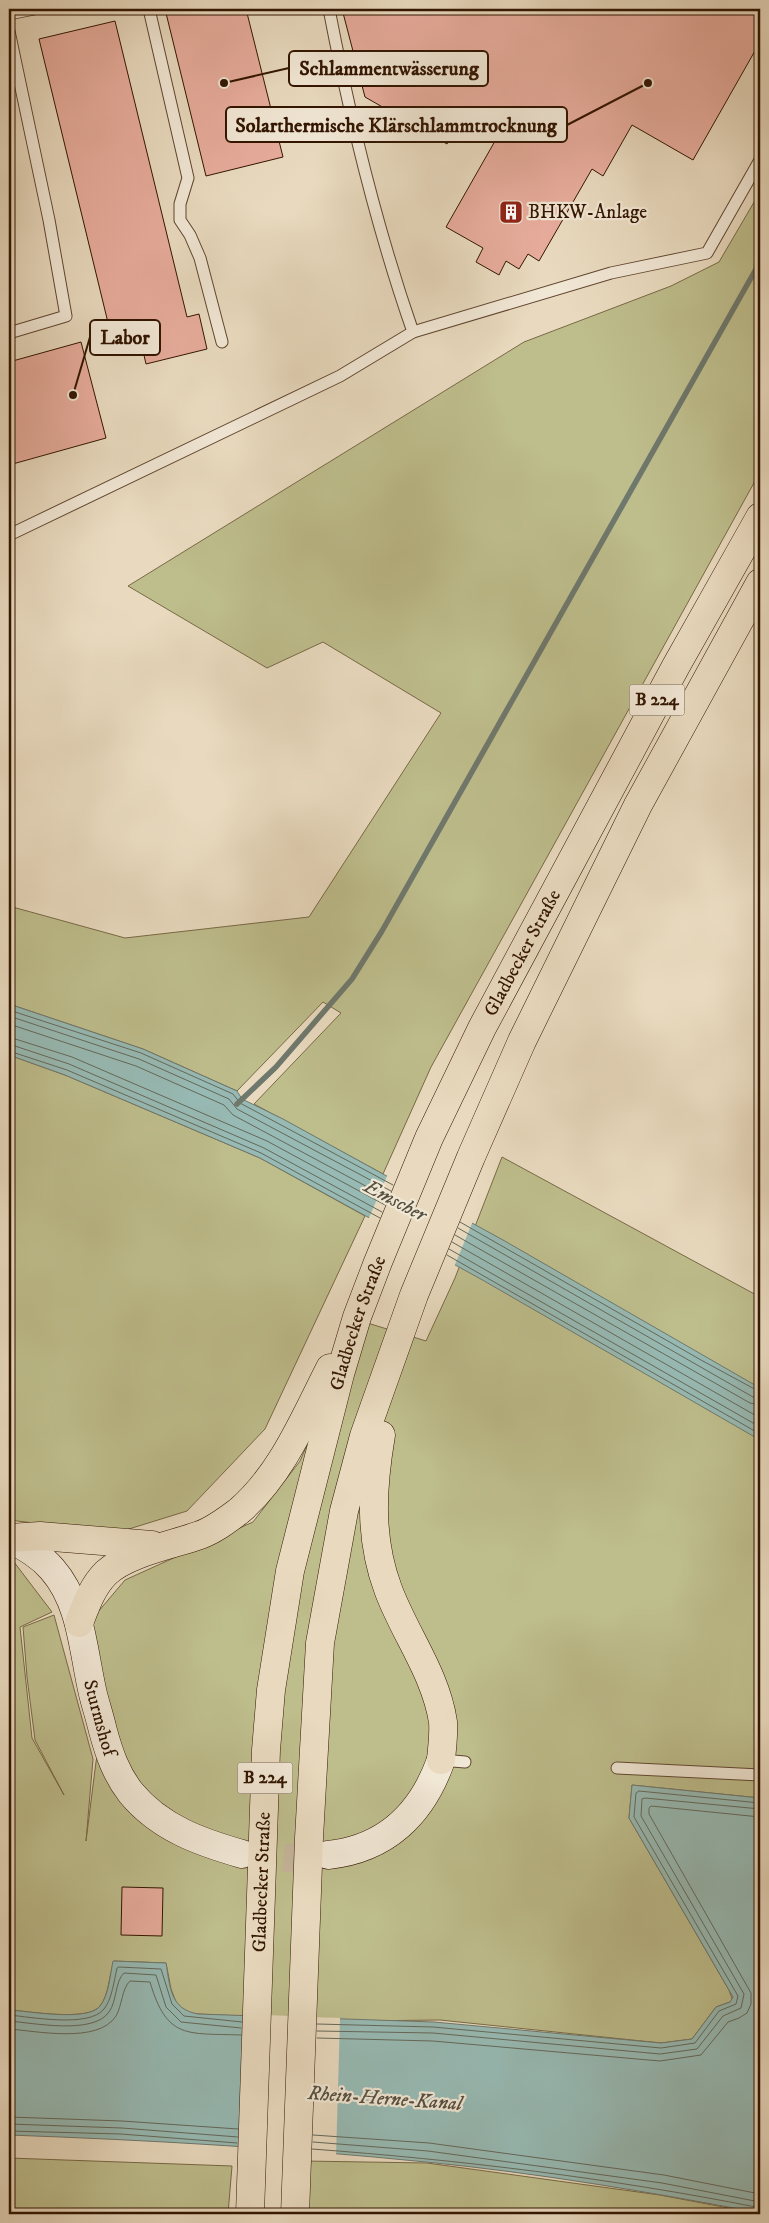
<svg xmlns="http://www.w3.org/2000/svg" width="769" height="2223" viewBox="0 0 769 2223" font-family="'IM FELL DW Pica',serif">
	<rect width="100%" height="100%" fill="#e9dabf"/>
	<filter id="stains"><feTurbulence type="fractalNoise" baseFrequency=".004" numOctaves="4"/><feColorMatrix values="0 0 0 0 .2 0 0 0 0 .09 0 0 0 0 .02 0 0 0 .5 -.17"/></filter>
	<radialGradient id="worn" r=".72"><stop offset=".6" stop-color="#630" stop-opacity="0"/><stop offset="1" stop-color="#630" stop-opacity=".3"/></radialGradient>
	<g fill="#bebd8c" stroke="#786946">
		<polygon points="760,192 760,472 431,1067 383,1174 254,1104 341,1013 323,1002 237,1091 143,1049 9,1004 9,906 125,938 309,917 441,713 323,642 267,668 128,586 524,342 671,286 719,262"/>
		<polygon points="9,1055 65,1075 260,1158 365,1216 265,1429 187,1511 116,1533 9,1520"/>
		<path d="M502 1157 760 1297V1798L632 1785 629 1818 729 1990 733 2001 716 2007 692 2039 661 2043 440 2020 354 2021 198 2014 185 2012 176 2002 171 1989 166 1963 114 1961C109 1975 109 1995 100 2006 88 2022 28 2011 9 2010V1561L14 1562 52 1612 20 1627 32 1738 64 1795 35 1740 27 1677 23 1627 54 1615 93 1759 86 1841 96 1762 106 1712 92 1619 125 1580 253 1522 300 1461 361 1321 426 1341 455 1278Z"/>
		<polygon points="9,2158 232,2166 228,2214 9,2214"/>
		<polygon points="304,2161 427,2163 660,2195 760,2214 304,2214"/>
	</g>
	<g fill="#97bab4" stroke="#6f786c">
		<polygon points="9,1004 143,1049 237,1091 242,1099 283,1119 503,1240 760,1388 760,1440 479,1278 260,1158 65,1075 9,1055"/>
		<path d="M632 1785 760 1798V2213C650 2192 538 2173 426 2162 288 2148 148 2140 9 2135V2010C28 2011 88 2022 100 2006 109 1995 110 1975 113 1961L166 1963C170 1987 170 2009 198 2014L434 2022 661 2043 692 2039 716 2007 730 2002 733 1997 629 1818Z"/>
	</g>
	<g fill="#e9dabf">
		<polygon points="388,1174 473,1221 454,1267 368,1220"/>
		<polygon points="245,2014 340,2018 336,2158 241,2151"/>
	</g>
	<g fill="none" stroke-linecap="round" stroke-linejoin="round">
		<g stroke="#64685a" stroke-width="1">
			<polyline points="9,1010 141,1053 233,1094 240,1103 393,1185"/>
			<polyline points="9,1016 139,1059 229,1099 237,1109 391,1191"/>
			<polyline points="9,1024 136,1066 224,1105 233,1115 388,1198"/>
			<polyline points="9,1037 72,1057 267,1141 385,1205"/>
			<polyline points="9,1044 69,1064 264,1148 382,1212"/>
			<polyline points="9,1051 67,1070 261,1153 380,1218"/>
			<polyline points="460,1222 701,1360 760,1392"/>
			<polyline points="458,1228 753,1397 760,1398"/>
			<polyline points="455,1235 750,1403 760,1405"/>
			<polyline points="452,1242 760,1418"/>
			<polyline points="449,1249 760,1427"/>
			<polyline points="447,1255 760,1434"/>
			<path d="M9 2015C31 2017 89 2028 104 2009 112 1999 114 1981 117 1968L119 1967 161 1969 172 2004 184 2016 242 2022"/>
			<path d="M9 2021C34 2023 93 2035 109 2012 117 2001 115 1981 124 1973L156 1975 166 2007 181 2022 241 2028"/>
			<polyline points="317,2024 433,2027 661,2048 695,2043 719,2011 736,2004 738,1996 634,1817 636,1793 639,1791 760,1803"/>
			<path d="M9 2029C37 2031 98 2044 116 2016 122 2006 122 1988 130 1981L150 1982C167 2040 187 2033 241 2035"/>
			<polyline points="317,2031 433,2033 660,2054 697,2049 723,2016 741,2008 744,1994 641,1816 642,1799 645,1798 760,1809"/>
			<polyline points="317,2038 433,2041 660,2061 701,2055 728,2022 739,2018 747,2013 751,2004 751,1993 649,1814 649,1808 651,1806 760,1817"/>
			<polyline points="9,2117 122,2121 238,2129"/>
			<polyline points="9,2124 122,2128 238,2137"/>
			<polyline points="9,2131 121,2134 237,2143"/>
			<polyline points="313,2135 429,2143 664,2175 760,2194"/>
			<polyline points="313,2142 428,2151 662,2183 760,2202"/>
			<path d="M312 2149C461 2160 609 2178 756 2207L760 2211"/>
		</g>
		<polyline stroke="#6f786c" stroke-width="5.5" points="237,1104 276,1067 352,979 382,931 760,262"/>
	</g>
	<g fill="#e7ac9c" stroke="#321501">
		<polygon points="165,9 246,9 283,157 206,176"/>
		<polygon points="342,9 760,9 760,42 693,160 632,125 603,176 592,169 539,261 528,254 519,269 506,261 499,275 476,262 483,248 446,227 495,141 460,121 447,144 365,97"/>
		<polygon points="115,21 187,317 199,314 207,349 146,364 138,329 111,335 39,39"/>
		<polygon points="81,342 106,438 9,465 9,362"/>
		<polygon points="122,1887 163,1888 162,1936 121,1935"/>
	</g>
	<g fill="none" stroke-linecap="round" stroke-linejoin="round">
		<polyline stroke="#c4b399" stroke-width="28" stroke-dasharray="28 14" stroke-linecap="butt" points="242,1854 286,1858 328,1855"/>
		<g stroke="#604630" stroke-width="13">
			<g id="lane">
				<polyline points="149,9 188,178 180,204 180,220 190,235 200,258 222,342"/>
				<polyline points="9,14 34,9"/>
				<polyline points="9,31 49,220 66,316 9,333"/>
				<polyline points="413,332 611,273 707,253 760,160"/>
				<path d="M9 535 340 376 413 332C376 226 350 118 329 9"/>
				<polyline points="441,1760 465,1762"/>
				<polyline points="617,1768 760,1775"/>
			</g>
		</g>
		<g stroke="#321501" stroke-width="29">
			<g id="secondary">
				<path id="s1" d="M9 1538C25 1547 40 1555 52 1569 82 1603 83 1652 93 1694 96 1706 100 1718 103 1731 109 1753 116 1774 131 1793 160 1828 200 1842 242 1854"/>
				<path d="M328 1855C386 1849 422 1814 441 1760"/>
			</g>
		</g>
		<g stroke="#321501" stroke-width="29">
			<g id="highway">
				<path d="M381 1435C372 1488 369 1538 388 1589 404 1633 436 1674 443 1722 444 1734 442 1748 441 1760"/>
				<polyline points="9,1538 40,1536 152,1545"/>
				<path d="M79 1623C86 1605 92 1587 106 1573 127 1553 172 1545 200 1535 214 1530 227 1520 239 1511 282 1474 305 1417 330 1368"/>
				<path id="s2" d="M250 2214 266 1750 271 1690 290 1571 340 1374 357 1317 378 1262 429 1138 482 1028 676 666 760 517"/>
				<polyline points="295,2214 309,1838 320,1643 344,1511 364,1436 414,1295 471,1157 522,1041 638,805 760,583"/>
			</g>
		</g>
		<use href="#lane" stroke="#f1e7d5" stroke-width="11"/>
		<use href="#secondary" stroke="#f1e7d5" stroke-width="28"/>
		<use href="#highway" stroke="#e9dabf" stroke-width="28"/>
	</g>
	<defs>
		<g id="building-square" transform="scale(1.25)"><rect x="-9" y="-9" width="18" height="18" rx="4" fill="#8f2418" stroke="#f1e7d5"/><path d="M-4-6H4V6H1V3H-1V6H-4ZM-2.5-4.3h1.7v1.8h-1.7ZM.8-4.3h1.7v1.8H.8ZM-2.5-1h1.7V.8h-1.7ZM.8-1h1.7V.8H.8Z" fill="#fff"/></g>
	</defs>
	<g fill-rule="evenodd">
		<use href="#building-square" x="511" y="212"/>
	</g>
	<g text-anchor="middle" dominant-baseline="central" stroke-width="4.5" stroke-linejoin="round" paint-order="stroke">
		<g fill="#f1e7d5" stroke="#6b5441" stroke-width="1">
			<rect x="629.5" y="684.5" width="55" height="31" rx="4"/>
			<rect x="237.5" y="1762.5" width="55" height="31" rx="4"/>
		</g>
		<g font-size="18" font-weight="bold" fill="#321501">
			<text x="657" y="700">B 224</text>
			<text x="265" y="1778">B 224</text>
		</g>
		<g font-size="19" fill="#321501" stroke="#f1e7d5" text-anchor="start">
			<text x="528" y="212">BHKW-Anlage</text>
		</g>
		<g font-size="19" fill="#321501" stroke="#f1e7d5">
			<text stroke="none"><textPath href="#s2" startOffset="1308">Gladbecker Straße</textPath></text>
			<text stroke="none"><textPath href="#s2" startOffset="902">Gladbecker Straße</textPath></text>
			<text stroke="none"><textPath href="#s1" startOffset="211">Sturmshof</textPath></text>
			<text stroke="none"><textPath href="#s2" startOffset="332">Gladbecker Straße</textPath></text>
		</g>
		<g font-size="20" font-style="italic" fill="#554f40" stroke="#f1e7d5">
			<text transform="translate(395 1201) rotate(28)">Emscher</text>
			<text transform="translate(385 2099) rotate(4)">Rhein-Herne-Kanal</text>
		</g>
	</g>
	<path fill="none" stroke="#321501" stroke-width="2" d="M224 83L289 68M648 83L567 125M73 395L90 337"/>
	<g fill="#321501" stroke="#f1e7d5" stroke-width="2">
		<circle cx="224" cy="83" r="5"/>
		<circle cx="648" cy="83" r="5"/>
		<circle cx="73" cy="395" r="5"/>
	</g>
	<g fill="#f1e7d5" stroke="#321501" stroke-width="2">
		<rect x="289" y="51" width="199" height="35" rx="5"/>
		<rect x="226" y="107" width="341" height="35" rx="5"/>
		<rect x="90" y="320" width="70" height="35" rx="5"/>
	</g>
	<g font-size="20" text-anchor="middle" font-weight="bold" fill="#321501">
		<text x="389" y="75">Schlammentwässerung</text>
		<text x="396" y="132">Solarthermische Klärschlammtrocknung</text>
		<text x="125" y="344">Labor</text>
	</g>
	<rect width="769" height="2223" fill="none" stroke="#e9dabf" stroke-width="30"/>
	<rect x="10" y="10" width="749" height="2203" fill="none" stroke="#321501" stroke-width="2.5"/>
	<rect x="15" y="15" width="739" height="2193" fill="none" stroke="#321501"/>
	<rect width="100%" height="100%" filter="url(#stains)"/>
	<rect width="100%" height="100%" fill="url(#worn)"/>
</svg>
